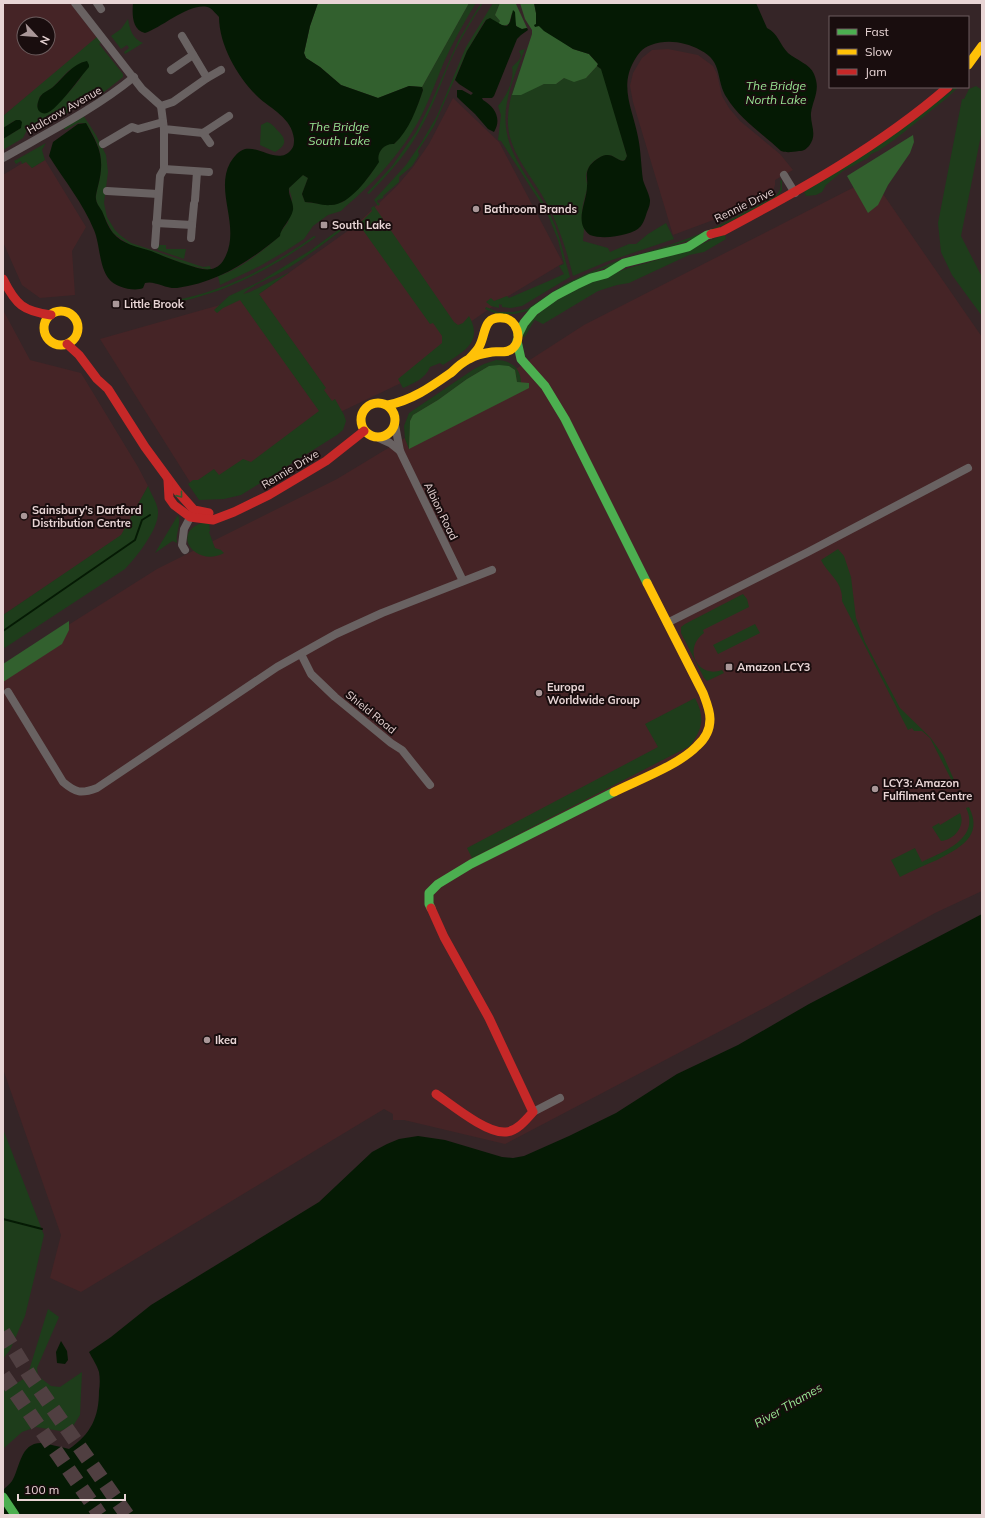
<svg xmlns="http://www.w3.org/2000/svg" width="985" height="1518" viewBox="0 0 985 1518" font-family="Mulish,sans-serif">
	<rect width="100%" height="100%" fill="#352527"/>
	<g fill="#452426" fill-rule="evenodd">
		<path d="M3 3H70L97 38 3 116ZM24 24H48V48H24Z"/>
		<polygon points="668,49 698,55 713,66 717,74 722,96 729,108 740,121 780,154 793,170 775,180 775,185 773,191 724,216 673,235 633,102 630,86 633,73 642,58 652,50"/>
		<polygon points="453,98 499,142 563,263 505,298 466,325 420,374 334,415 200,498 100,339 259,294 356,225 397,186 413,167 429,144"/>
		<polygon points="45,160 86,227 72,251 75,295 40,298 22,285 3,242 3,175 26,161 32,168"/>
		<polygon points="872,178 982,337 982,891 935,913 768,1006 505,1144 404,1120 393,1120 393,1114 384,1109 81,1292 50,1278 61,1235 3,1069 3,680 62,629 157,569 337,479 466,401 584,325"/>
		<polygon points="3,310 30,360 81,373 138,467 148,486 122,535 3,615"/>
	</g>
	<g fill="#1e3d1b" fill-rule="evenodd">
		<path d="M469 3H476C464 22 453 42 444 62 434 86 426 110 412 132 394 161 371 185 345 207L341 211 328 215 313 226 304 239 284 252 260 266 220 285 218 276C241 269 261 252 280 236V233L288 222 292 199 289 188 301 176 303 175 308 178 302 194 305 202 331 205 343 202 360 187 371 174 381 148 389 143 394 144 396 142C408 126 417 109 423 90L422 87Z"/>
		<path d="M481 3H483C471 22 459 41 450 62 441 83 434 104 423 124 409 151 390 173 369 194L367 193 392 166 416 132 430 105 458 41Z"/>
		<polygon points="493,3 500,3 495,15 500,21 498,24 487,19 484,22 467,51 434,126 418,151 419,155 412,166 399,177 399,182 383,196 383,198 378,200 377,202 380,204 378,206 374,200 406,165 421,143 437,116 466,47"/>
		<path d="M128 19C130 30 132 38 143 43L125 54 124 52 129 48 127 45 121 49 111 36 121 29Z"/>
		<path d="M98 36 103 41 99 44 123 74V77L104 92 48 124 43 122 38 123 27 130 23 138 3 150V139L21 128 20 120 14 121 3 128V116ZM83 62C82 66 83 71 82 75 80 82 52 111 45 113L37 106 40 96 53 87 68 71Z"/>
		<path d="M525 49C508 92 494 121 519 164 529 182 542 198 551 216 560 235 564 257 570 277L522 306 511 308 502 307V305L499 304V308L491 306 486 302 491 298 494 301 507 296 509 298 551 280 564 274 559 266 564 264 558 240 547 213 501 141 498 140 501 115 498 106C506 97 515 79 512 67L519 60 521 56 519 51Z"/>
		<path d="M523 63 512 94 544 84H556L564 78H586L597 66 601 69 603 72 627 156 625 160C617 163 614 152 603 156 594 159 586 167 586 177 586 181 588 185 587 189 585 197 582 205 582 213 581 219 583 223 584 229 584 232 583 237 583 241L608 248 610 252 629 244H636L648 234 666 223 674 239 606 262 573 276C567 252 559 226 547 204 534 178 510 155 508 125 507 102 515 83 523 63Z"/>
		<polygon points="976,86 982,90 982,130 961,236 982,277 982,316 952,275 941,252 938,223 962,99 964,99 969,89"/>
		<polygon points="955,87 958,87 947,98 894,140 878,151 871,154 868,158 843,171 826,185 822,192 816,195 806,196 804,192 948,94"/>
		<path d="M83 115 96 135 106 155 108 172 104 203 107 217 115 230 120 235 131 243 203 267 210 266 211 270 191 266 130 245 113 233 97 203 96 199C96 191 99 184 100 177 104 154 98 142 86 123H78L65 130 63 126Z"/>
		<path d="M267 122C271 123 274 126 277 130 286 138 288 145 275 152L260 145 261 125Z"/>
		<polygon points="46,143 42,150 45,160 32,168 26,162 22,164 21,161 16,164 14,161"/>
		<path d="M782 180V190L776 199 699 237 599 270 528 311 515 314H497L485 309 486 307 498 312H513L527 309 565 284 586 274 614 262 670 245 710 230 774 197C779 193 782 188 780 181Z"/>
		<path d="M374 206 454 322 458 325 463 323 469 316C484 343 462 352 443 365L440 363 430 367C425 379 414 383 403 388L398 379 442 343V336L433 323 430 324 360 226 359 224 372 211 371 208Z"/>
		<path d="M349 222 351 223C329 240 307 257 283 271 272 278 252 285 243 294L250 292 290 272 259 294 326 388 324 390 332 401 335 399 344 415 346 421 343 430 337 435 241 495 224 499 199 500 188 484 193 480H198L214 469 219 475 243 459 251 462 319 411 240 300 223 308 217 313 214 310 229 296 259 282 311 250Z"/>
		<path d="M725 234 726 239 704 252 689 255 629 283 617 285 598 291 543 324 535 320C531 324 527 336 523 338 527 308 594 280 620 271 641 264 662 259 682 252 696 247 710 240 725 234Z"/>
		<path d="M314 236 316 237C257 279 199 306 126 308V306C200 303 254 278 314 236Z"/>
		<polygon points="157,245 166,245 166,249 186,249 184,259 158,250"/>
		<path d="M496 360C511 360 521 368 521 383L517 382 515 370 509 366H489L467 379 438 400 413 415 410 421 409 449 405 439 404 426 409 413 474 369 484 364Z"/>
		<path d="M148 486C151 494 158 504 158 512 159 529 136 558 125 569L3 649V615L121 535Z"/>
		<path d="M178 515C182 523 175 534 177 543L173 541 171 542 155 553Z"/>
		<path d="M202 523H209L210 531 209 532 215 548 221 550 224 553C196 568 170 533 202 523Z"/>
		<path d="M838 549 844 556 851 577 856 618 865 642 900 708 930 737 943 755 955 782 953 783 930 738 922 731H914L912 728 908 730 842 601C842 598 842 594 841 591 839 580 826 571 821 560Z"/>
		<path d="M743 594 747 599 749 607 703 630 704 633C682 649 698 679 722 670L724 673 707 681 704 678 681 633V627L685 624Z"/>
		<polygon points="755,624 760,633 718,654 713,645"/>
		<path d="M695 698C705 717 703 729 690 746L472 858 467 848 658 747 645 724Z"/>
		<path d="M969 807C984 837 959 848 937 860 924 865 912 871 900 877L891 860 915 848 922 862C942 852 981 839 966 808Z"/>
		<path d="M960 813C966 826 954 840 941 841L932 827 939 823 940 825Z"/>
		<polygon points="3,1129 44,1235 34,1279 25,1316 10,1350 3,1359"/>
		<polygon points="48,1309 59,1317 37,1368 38,1376 51,1386 60,1387 82,1372 80,1415 73,1426 60,1431 36,1427 22,1432 3,1449 3,1391 27,1377"/>
	</g>
	<g fill="#32602e">
		<polygon points="318,3 469,3 422,87 409,86 378,98 341,85 320,67 306,58 304,53 310,26"/>
		<path d="M500 3 516 4 527 28C516 32 514 23 515 15L512 13 509 24 504 26 498 24 500 21 495 15Z"/>
		<polygon points="520,3 534,3 536,13 536,24 573,49 589,54 598,64 597,66 586,78 574,82 564,78 556,84 544,84 521,95 512,95 532,34 532,30 525,19"/>
		<polygon points="913,135 914,142 910,153 888,185 878,205 868,213 847,176"/>
		<polygon points="499,365 509,366 515,370 517,382 529,383 529,388 409,449 410,421 413,415 438,400 467,379 489,366"/>
		<polygon points="69,621 69,630 62,644 3,682 3,664"/>
	</g>
	<g fill="#051a04">
		<path d="M133 3H318L310 26 304 53 306 58 320 67 341 85 378 98 409 86 422 87 423 90C417 108 409 131 394 144 384 143 376 153 379 162 369 177 350 205 331 205 322 206 314 202 305 202L302 194 308 178 303 175 289 188C288 196 294 202 293 210 291 220 280 229 280 236 250 261 217 283 177 288 166 289 154 280 145 283L143 288C134 292 115 287 109 279 99 267 100 244 94 230 83 203 64 180 49 156L53 142 78 124 86 123C97 143 104 154 100 177 99 183 97 189 96 195 95 202 99 206 102 211 105 218 108 227 113 233 122 244 138 247 151 251 163 256 175 261 188 265 200 269 214 274 223 261 243 229 214 193 230 163 234 157 238 151 245 149 260 146 279 165 291 150 294 147 294 143 294 139 292 118 271 109 258 97 238 78 219 45 219 17 216 14 213 10 210 8 192 0 162 28 145 33 132 30 132 14 133 3Z"/>
		<path d="M534 3H756L767 28C778 33 780 45 788 53 796 60 810 64 814 74 821 90 813 99 811 113 810 125 818 134 809 146 806 149 804 151 799 151 792 152 787 153 781 151 764 135 739 118 727 98 715 80 724 62 700 50 685 42 667 39 651 45 642 48 638 54 634 61 619 87 633 110 638 137 641 151 641 166 643 180 645 187 649 193 650 200 650 205 649 207 647 212 643 225 641 230 626 234 615 237 601 239 590 235 573 223 587 202 587 186 588 179 585 174 589 167 592 162 600 156 606 155 613 154 617 160 623 161L625 160 627 156 601 69 597 66 598 64 589 54 573 49 544 31 539 26 535 27 534 25 536 24V13Z"/>
		<path d="M513 10 515 12 516 26 522 29 527 28 528 30 521 35 517 39 494 96 492 98H482L483 100C495 107 502 119 494 132L488 129 475 114 461 101 457 97V90H462L471 95 473 93 459 84 455 80 467 51 486 20 490 18 502 25 507 26 510 22Z"/>
		<path d="M87 61 89 65V67C81 76 57 110 47 113 44 114 41 113 39 111 36 107 38 102 39 99 41 93 48 91 53 87 64 77 72 64 87 61Z"/>
		<polygon points="16,120 20,120 22,122 21,128 3,139 3,128"/>
		<path d="M982 914V1515H3V1490C6 1487 10 1484 12 1481 20 1468 20 1443 41 1443 50 1444 60 1447 69 1449 91 1434 99 1417 99 1391 100 1385 100 1378 99 1372 97 1365 92 1358 89 1352L111 1337 151 1305 319 1202 372 1152 387 1144 399 1139 418 1136 445 1140 502 1157 513 1158 524 1156 569 1136 616 1113 677 1074 738 1045 809 1004Z"/>
		<polygon points="61,1341 67,1351 68,1360 65,1364 57,1363 56,1352"/>
	</g>
	<g fill="none" stroke-linecap="round" stroke-linejoin="round">
		<g stroke="#051a04" stroke-width="2">
			<polyline points="3,631 135,540 142,520 150,515"/>
			<polyline points="3,1219 42,1229"/>
		</g>
		<g stroke="#503f41" stroke-width="15" stroke-dasharray="15 8" stroke-linecap="butt">
			<polyline points="3,1332 30,1376 127,1515"/>
			<polyline points="3,1375 100,1515"/>
		</g>
		<g stroke="#696262" stroke-width="8">
			<polyline points="75,3 142,89 161,106 173,102 207,78 182,36"/>
			<polyline points="97,3 101,9"/>
			<polyline points="171,70 193,55"/>
			<polyline points="207,78 221,70"/>
			<polyline points="161,106 164,129 203,133 229,116"/>
			<polyline points="164,129 164,169 209,172"/>
			<polyline points="203,133 210,143"/>
			<polyline points="103,144 132,127 138,129 163,122"/>
			<path d="M3 158C47 133 95 109 134 77"/>
			<polyline points="784,175 795,193"/>
			<polyline points="107,191 158,194"/>
			<polyline points="195,200 197,172"/>
			<polyline points="156,223 192,225 194,204"/>
			<polyline points="191,238 192,225"/>
			<polyline points="155,245 160,176 164,169"/>
			<polyline points="395,425 400,451 463,581"/>
			<polyline points="379,438 390,443 400,451"/>
			<polyline points="185,550 182,545 184,529 193,512"/>
			<polyline points="667,623 808,552 968,468"/>
			<polyline points="301,654 311,674 335,697 391,743 402,750 430,785"/>
			<path d="M8 692 63 782C76 793 81 794 97 788L277 667 336 634 382 613 492 570"/>
			<polyline points="533,1112 560,1098"/>
		</g>
		<g stroke="#4caf50" stroke-width="9">
			<polyline points="518,335 524,323 534,311 555,296 576,285 591,278 606,274 624,263 688,247 707,235 711,234"/>
			<polyline points="517,341 521,359 545,386 565,419 647,583"/>
			<polyline points="431,908 429,904 429,893 438,884 471,864 614,792"/>
			<polyline points="3,1497 15,1515"/>
		</g>
		<g stroke="#ffc107" stroke-width="9">
			<polyline points="968,65 982,46"/>
			<circle cx="61" cy="328" r="17"/>
			<circle cx="378" cy="420" r="17"/>
			<path d="M388 405C413 400 432 386 452 372 457 367 463 362 469 359 476 355 485 353 492 352 499 351 507 354 513 348 523 339 517 319 503 318 483 316 486 333 480 345 478 350 473 355 469 359"/>
			<path d="M614 792C638 780 679 765 697 746 705 739 710 729 710 719 710 710 706 701 703 693L647 583"/>
		</g>
		<g stroke="#c62828" stroke-width="9">
			<path d="M711 234 723 231C802 189 880 146 948 87"/>
			<path d="M3 279C16 305 23 311 51 315"/>
			<polyline points="67,344 79,355 97,379 108,389 145,447 178,492 194,510 209,513"/>
			<polyline points="168,480 169,498 174,505 190,517 213,520 234,512 269,495 326,461 364,431"/>
			<path d="M431 908 444 937 489 1018 533 1112C526 1120 517 1131 506 1132 487 1134 452 1105 436 1094"/>
		</g>
	</g>
	<defs><path id="oneway-chevron" d="M-2-3.5L2.5 0L-2 3.5" fill="none" stroke-width="1.6" stroke-linecap="round" stroke-linejoin="round"/></defs>
	<use stroke="#325e2f" href="#oneway-chevron" transform="translate(180 495) rotate(51)"/>
	<g fill="#a99798" stroke="#190d0e" stroke-width="1.5">
		<circle cx="476" cy="209" r="4"/>
		<rect x="320" y="221" width="8" height="8" rx="2"/>
		<rect x="112" y="300" width="8" height="8" rx="2"/>
		<circle cx="24" cy="516" r="4"/>
		<rect x="725" y="663" width="8" height="8" rx="2"/>
		<circle cx="539" cy="693" r="4"/>
		<circle cx="875" cy="789" r="4"/>
		<circle cx="207" cy="1040" r="4"/>
	</g>
	<g text-anchor="middle" dominant-baseline="central" stroke-width="4" stroke-linejoin="round" paint-order="stroke">
		<g font-size="11" fill="#e8d5d5" stroke="#190d0e">
			<text transform="translate(64 110) rotate(-30)">Halcrow Avenue</text>
			<text transform="translate(744 205) rotate(-26)">Rennie Drive</text>
			<text transform="translate(290 469) rotate(-31)">Rennie Drive</text>
			<text transform="translate(441 511) rotate(64)">Albion Road</text>
			<text transform="translate(371 712) rotate(39)">Shield Road</text>
		</g>
		<g font-size="11" font-weight="bold" fill="#e8d5d5" stroke="#190d0e" text-anchor="start">
			<text x="484" y="209">Bathroom Brands</text>
			<text x="332" y="225">South Lake</text>
			<text x="124" y="304">Little Brook</text>
			<text x="32" y="510">Sainsbury's Dartford<tspan x="32" dy="13">Distribution Centre</tspan></text>
			<text x="737" y="667">Amazon LCY3</text>
			<text x="547" y="687">Europa<tspan x="547" dy="13">Worldwide Group</tspan></text>
			<text x="883" y="783">LCY3: Amazon<tspan x="883" dy="13">Fulfilment Centre</tspan></text>
			<text x="215" y="1040">Ikea</text>
		</g>
		<g font-size="12" font-style="italic" fill="#99e694" stroke="#190d0e">
			<text x="776" y="85">The Bridge<tspan x="776" dy="14">North Lake</tspan></text>
			<text x="339" y="126">The Bridge<tspan x="339" dy="14">South Lake</tspan></text>
			<text transform="translate(788 1405) rotate(-30)">River Thames</text>
		</g>
	</g>
	<rect width="985" height="1518" fill="none" stroke="#e8d5d5" stroke-width="8"/>
	<rect x="829" y="16" width="140" height="72" fill="#190d0e" stroke="#6c5d5e"/>
	<rect x="837" y="29" width="20" height="6" fill="#4caf50" stroke="#6c5d5e"/>
	<text x="865" y="36" font-size="12" fill="#e8d5d5">Fast</text>
	<rect x="837" y="49" width="20" height="6" fill="#ffc107" stroke="#6c5d5e"/>
	<text x="865" y="56" font-size="12" fill="#e8d5d5">Slow</text>
	<rect x="837" y="69" width="20" height="6" fill="#c62828" stroke="#6c5d5e"/>
	<text x="865" y="76" font-size="12" fill="#e8d5d5">Jam</text>
	<g transform="translate(36 36) rotate(116)"><circle r="19" fill="#190d0e" stroke="#6c5d5e"/>
	<path d="M0-3L7 15L0 10L-7 15Z" fill="#a99798"/>
	<text y="-6" font-size="11" font-weight="bold" text-anchor="middle" fill="#e8d5d5">N</text>
	</g>
	<path d="M18 1494v6h107v-6" fill="none" stroke="#e8d5d5" stroke-width="2"/>
	<text x="24" y="1494" font-size="12" fill="#e8d5d5" stroke="#190d0e" stroke-width="3" paint-order="stroke">100 m</text>
</svg>
